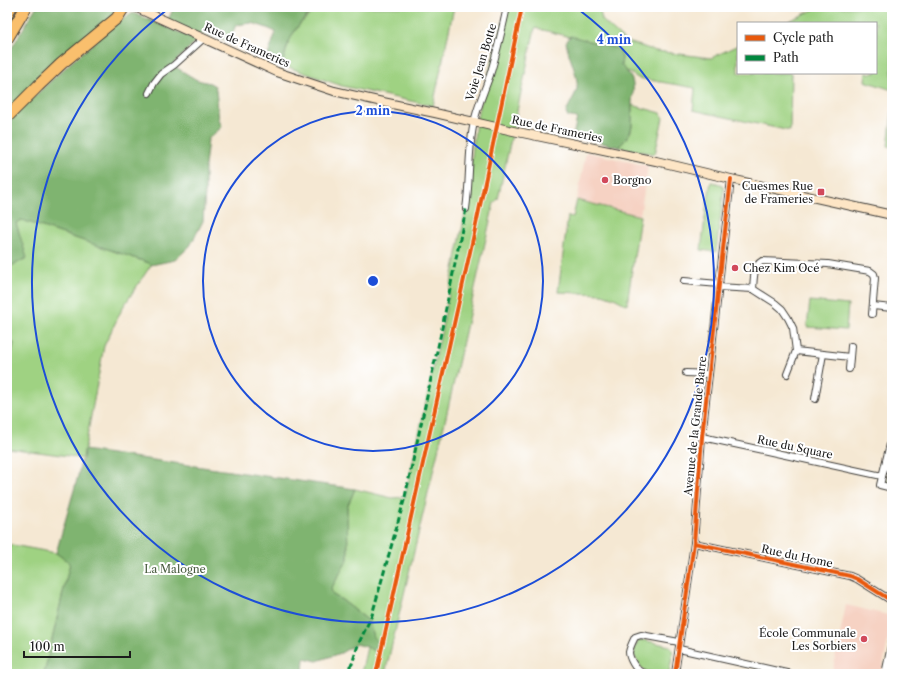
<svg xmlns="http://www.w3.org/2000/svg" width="899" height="681" viewBox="0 0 899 681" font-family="'Libre Caslon Text',serif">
	<rect width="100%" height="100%" fill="#fff"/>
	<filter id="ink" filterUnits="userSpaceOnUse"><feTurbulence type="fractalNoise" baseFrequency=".025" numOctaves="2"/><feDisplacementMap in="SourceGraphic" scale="8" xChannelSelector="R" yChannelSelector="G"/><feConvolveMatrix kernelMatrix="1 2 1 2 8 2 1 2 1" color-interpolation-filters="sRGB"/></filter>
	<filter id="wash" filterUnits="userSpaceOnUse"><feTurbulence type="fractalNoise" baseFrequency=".012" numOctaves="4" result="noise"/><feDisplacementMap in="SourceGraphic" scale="16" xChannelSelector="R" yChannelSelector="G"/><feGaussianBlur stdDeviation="0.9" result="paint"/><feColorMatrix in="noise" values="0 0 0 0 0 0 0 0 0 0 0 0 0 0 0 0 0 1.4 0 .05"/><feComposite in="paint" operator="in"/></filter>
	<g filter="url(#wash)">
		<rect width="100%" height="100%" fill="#f5e8d3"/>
		<g fill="#f6d2c3">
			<polygon points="586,152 648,166 640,216 577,200"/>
			<polygon points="846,605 892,616 892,620 881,674 832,674"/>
		</g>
		<g fill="#9fd282" stroke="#5e774f">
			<polygon points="318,7 454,7 433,106 342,86 282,65 290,38 300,24"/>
			<polygon points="507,7 599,7 602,20 625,41 656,51 711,58 738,45 738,73 791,73 790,131 693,110 695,88 638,78 624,69 621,65 622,57 615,48 535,28 498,199 494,203 446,417 385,674 361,674 367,647 373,638 369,621 342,600 333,595 331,589 348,559 347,507 355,489 392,498 405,497 441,333 466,209 476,121"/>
			<polygon points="819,7 892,7 892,90 865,81 866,73 876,73 876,23 785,23"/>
			<path d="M632 105 661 113 663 118 655 154 618 147C623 143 628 137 631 131 633 124 632 112 632 105Z"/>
			<polygon points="892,112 892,147 888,146"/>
			<path d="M711 182C717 183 721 183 724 189L716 252 701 250 706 210Z"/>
			<polygon points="577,200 640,216 627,305 614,298 602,294 558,292 568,216 573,217"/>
			<polygon points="22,220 149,263 151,265 123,307 104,346 83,459 69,456 7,448 7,372 14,343 7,339 7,268 26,258 16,223"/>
			<polygon points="810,301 848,305 846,330 807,327"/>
			<polygon points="892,459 892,483 887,482"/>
			<polygon points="7,544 56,553 70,563 44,674 7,674"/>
			<path d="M643 640 670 646 673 652 669 673C660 675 652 672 643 670L634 656 635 647 638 641Z"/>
		</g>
		<g fill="#7fb470" stroke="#4e6846">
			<polygon points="36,7 114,7 114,12 111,18 7,113 7,56"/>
			<path d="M174 7H318C307 15 296 26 291 38 286 46 285 56 282 65L267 58 276 32 267 28 252 23 236 25 229 41 205 34 196 35 167 22Z"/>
			<path d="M133 13 197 40 172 65 197 80 210 83 215 86 216 90 219 120 222 127 208 139 205 166V192L203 221 190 246 175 260 151 265 149 263 22 220 16 223 27 258 7 268V123C34 96 62 70 91 45 104 34 117 21 133 13Z"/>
			<path d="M571 36 615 48 620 52 622 57 621 65C625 70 630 74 632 80 635 89 632 96 632 104 631 113 634 124 630 132 627 138 623 143 618 147L573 136 577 118 567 116 566 113C568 106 576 94 577 89 579 75 568 57 566 42Z"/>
			<polygon points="7,339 14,343 7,372"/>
			<polygon points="84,450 355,489 347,507 348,559 331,589 333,595 342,600 369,621 373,637 378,641 376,652 367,647 356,644 341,653 317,661 304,658 303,674 44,674 70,563 56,553 78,476 81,461 83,459"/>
		</g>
	</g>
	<g filter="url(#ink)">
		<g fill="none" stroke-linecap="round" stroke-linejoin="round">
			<g stroke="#3d3b37" stroke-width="8">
				<g id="minor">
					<polyline points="149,93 154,83 161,74 174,65 204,38"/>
					<path d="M466 209C470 182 468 154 473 127 476 109 484 92 490 75 497 53 502 30 507 7"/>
					<polyline points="684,281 719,284"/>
					<polyline points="718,287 753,289 775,303 782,309 788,318 793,328 796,351 787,374"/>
					<path d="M753 289C754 279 753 266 762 261L828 264 870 271 874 274 875 278 872 314"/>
					<polyline points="873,306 892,308"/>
					<polyline points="796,351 850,357"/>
					<polyline points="849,369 851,346"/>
					<polyline points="686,373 709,374"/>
					<polyline points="815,399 823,354"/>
					<polyline points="892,436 880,485 892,488"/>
					<polyline points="702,437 882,476"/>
					<polyline points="694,543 850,576 857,579 892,601"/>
					<polyline points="679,649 791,674"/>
					<path d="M647 674C646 674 642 673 641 672 635 669 629 658 629 652 630 647 633 641 635 637L641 635 679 642"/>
					<polyline points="675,674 694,543 702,437 719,284 731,179"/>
					<polyline points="885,674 892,641"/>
				</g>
			</g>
			<g stroke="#3d3b37" stroke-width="10">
				<polyline id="secondary" points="135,7 277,72 334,91 378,101 435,113 513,131 656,161 731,179 892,215"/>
			</g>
			<g stroke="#3d3b37" stroke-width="13">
				<g id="motorway">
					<polyline points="7,14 11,7"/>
					<polyline points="7,39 26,7"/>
					<polyline points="7,117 38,86 61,64 117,18 124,7"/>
				</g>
			</g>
			<use href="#minor" stroke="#fff" stroke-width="6"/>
			<use href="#secondary" stroke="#fde5c5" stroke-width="8"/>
			<use href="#motorway" stroke="#f9bf6d" stroke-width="11"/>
			<polyline stroke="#00873e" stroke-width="3" stroke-dasharray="6 3" stroke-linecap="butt" points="343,674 352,664 358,645 372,615 405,497 441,333 466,209"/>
			<g stroke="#fff" stroke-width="6">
				<g id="cycleway">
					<polyline points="694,543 850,576 857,579 892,601"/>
					<polyline points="376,674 474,234 522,7"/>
					<polyline points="675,674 694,543 702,437 719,284 731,179"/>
				</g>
			</g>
			<use href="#cycleway" stroke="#e8590c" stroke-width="4"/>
		</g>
	</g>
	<g fill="none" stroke="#1d4ed8" stroke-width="2">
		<circle cx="373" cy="281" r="170"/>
		<path d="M578 9A341 341 0 1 1 168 9"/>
	</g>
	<g fill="#d1495b" stroke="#fff" stroke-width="1.5">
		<circle cx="605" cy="180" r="4"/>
		<rect x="817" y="188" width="8" height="8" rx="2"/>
		<circle cx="735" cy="268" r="4"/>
		<circle cx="864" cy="639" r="4"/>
	</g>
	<g text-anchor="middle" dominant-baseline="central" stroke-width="4" stroke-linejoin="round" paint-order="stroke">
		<g font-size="11" fill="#1c1c1c" stroke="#fff">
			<text transform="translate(247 45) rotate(24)">Rue de Frameries</text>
			<text transform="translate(481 62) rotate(-73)">Voie Jean Botte</text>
			<text transform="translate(557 129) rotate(12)">Rue de Frameries</text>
			<text transform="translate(695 426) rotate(-84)">Avenue de la Grande Barre</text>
			<text transform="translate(795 447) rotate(12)">Rue du Square</text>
			<text transform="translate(797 556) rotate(12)">Rue du Home</text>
		</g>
		<g font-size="11" fill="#1c1c1c" stroke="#fff" text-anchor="start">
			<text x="613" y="180">Borgno</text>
			<text x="813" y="186" text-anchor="end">Cuesmes Rue<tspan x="813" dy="13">de Frameries</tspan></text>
			<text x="743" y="268">Chez Kim Océ</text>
			<text x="856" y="633" text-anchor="end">École Communale<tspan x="856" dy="13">Les Sorbiers</tspan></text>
		</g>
		<g font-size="11" fill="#4a5c40" stroke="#fff">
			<text x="175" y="569">La Malogne</text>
		</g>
	</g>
	<circle cx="373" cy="281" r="6" fill="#1d4ed8" stroke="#fff" stroke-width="2"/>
	<g font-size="12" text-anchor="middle" font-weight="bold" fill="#1d4ed8" stroke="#fff" stroke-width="4" stroke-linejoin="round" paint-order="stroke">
		<text x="614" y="44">4 min</text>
		<text x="373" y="115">2 min</text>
	</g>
	<rect width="899" height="681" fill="none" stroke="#fff" stroke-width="24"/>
	<rect x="737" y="22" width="140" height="52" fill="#ffffff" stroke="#a4a4a4"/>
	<rect x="745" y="35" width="20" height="6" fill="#e8590c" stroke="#a4a4a4"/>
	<text x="773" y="42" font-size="12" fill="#1c1c1c">Cycle path</text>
	<rect x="745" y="55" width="20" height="6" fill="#00873e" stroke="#a4a4a4"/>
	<text x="773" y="62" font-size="12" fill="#1c1c1c">Path</text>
	<path d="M24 651v6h106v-6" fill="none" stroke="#1c1c1c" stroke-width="2"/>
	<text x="30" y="651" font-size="12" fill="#1c1c1c" stroke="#ffffff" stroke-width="3" paint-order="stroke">100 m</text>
</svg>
